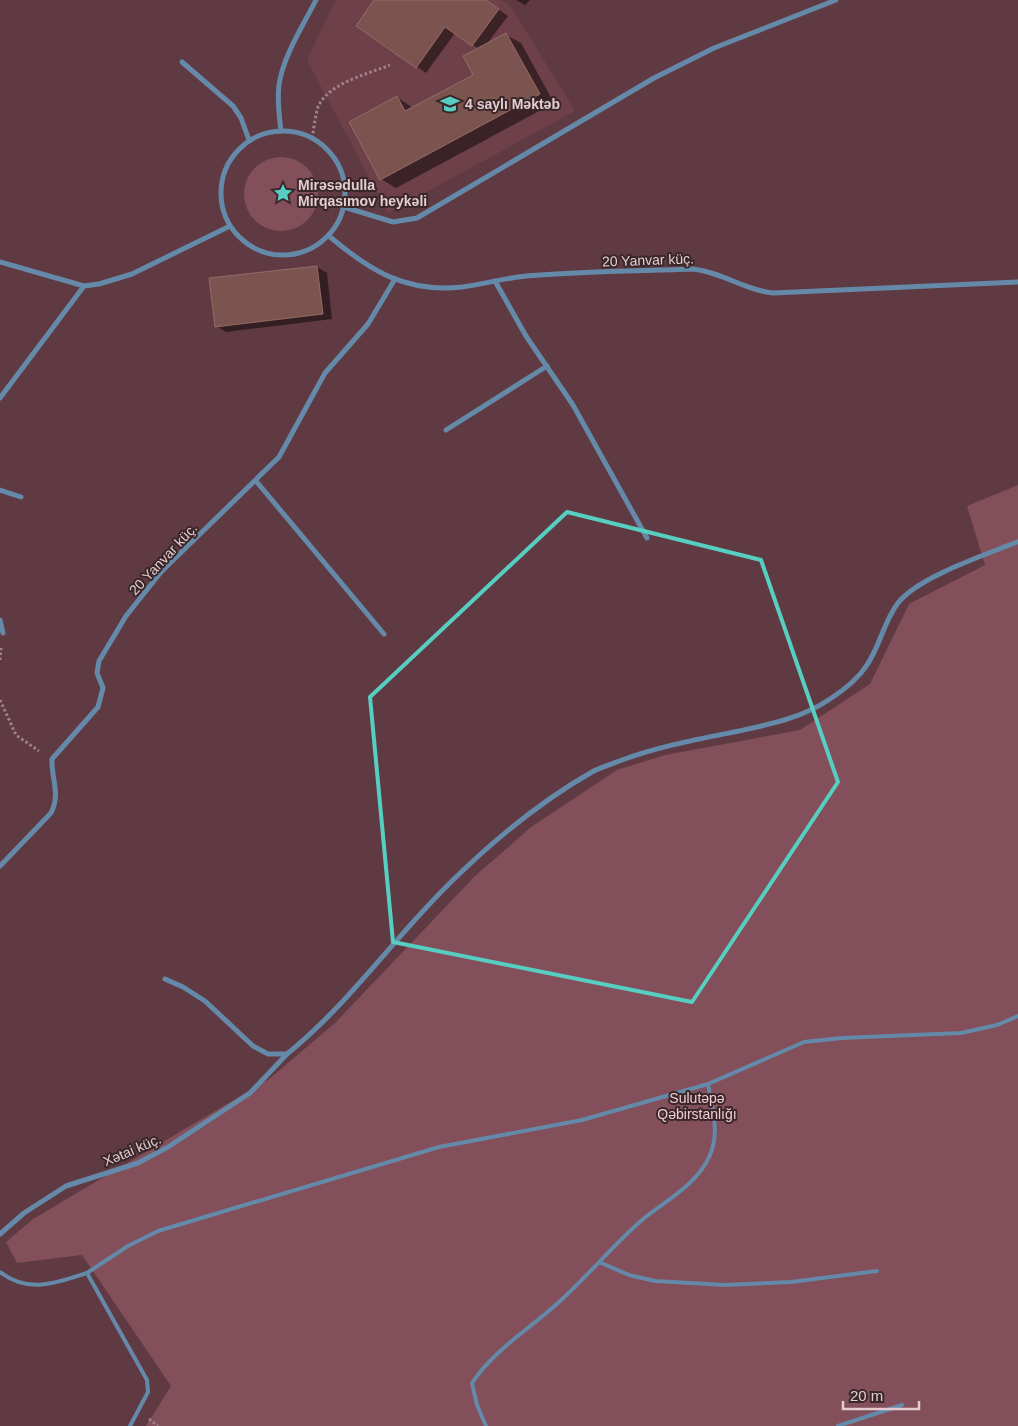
<svg xmlns="http://www.w3.org/2000/svg" width="1018" height="1426" viewBox="0 0 1018 1426" font-family="Arial,sans-serif">
	<rect width="100%" height="100%" fill="#603a42"/>
	<polygon fill="#6e404a" points="336,0 501,0 512,8 575,111 388,213 307,60"/>
	<g fill="#824f5a">
		<circle cx="281" cy="194" r="37"/>
		<polygon points="1018,485 1018,1426 146,1426 171,1386 82,1255 17,1263 6,1242 33,1219 269,1079 335,1023 475,876 531,827 617,770 665,755 800,730 870,684 909,604 985,565 967,506"/>
	</g>
	<g fill="#0007">
		<polygon points="376,0 486,0 508,16 486,45 506,35 521,43 554,103 396,188 381,179 350,123 397,97 413,108 475,75 479,49 455,33 426,73 358,25"/>
		<polygon points="516,0 530,0 525,5"/>
		<polygon points="317,267 327,273 332,319 226,332 216,326 210,279"/>
	</g>
	<g fill="#7c544f" stroke="#966b66">
		<polygon points="374,0 486,0 499,9 472,46 445,27 416,68 356,26"/>
		<polygon points="506,33 540,94 380,180 349,122 397,96 405,111 473,75 463,56"/>
		<polygon points="317,266 323,314 215,327 209,278"/>
	</g>
	<g fill="none" stroke-linecap="round" stroke-linejoin="round">
		<g stroke="#a18288" stroke-width="3" stroke-dasharray="2.5 2.5" stroke-linecap="butt">
			<path d="M312 138C314 128 315 117 318 107 328 83 368 74 390 65"/>
			<polyline points="0,660 1,648"/>
			<polyline points="0,700 16,735 39,751"/>
			<polyline points="149,1419 158,1426"/>
		</g>
		<g stroke="#6589a9" stroke-width="4">
			<polyline points="599,1262 629,1275 655,1281 725,1285 791,1282 877,1271"/>
			<path d="M0 1272C29 1294 56 1283 87 1273L147 1380 148 1392 130 1426"/>
			<polyline points="87,1273 128,1246 158,1231 439,1147 582,1120 708,1084 804,1042 842,1038 961,1033 997,1025 1018,1016"/>
			<path d="M486 1426 477 1405 472 1383C494 1350 528 1330 558 1303 587 1277 612 1246 642 1220 665 1201 698 1184 710 1155 720 1132 712 1107 708 1084"/>
			<polyline points="838,1426 902,1405"/>
		</g>
		<g stroke="#6589a9" stroke-width="5">
			<polyline points="182,62 233,106 241,118 249,140"/>
			<circle cx="283" cy="193" r="62"/>
			<path d="M281 131C279 115 277 100 279 85 283 56 303 26 316 0"/>
			<polyline points="344,207 393,222 417,218 654,78 714,48 836,0"/>
			<path d="M329 236C370 271 406 293 462 287 484 284 505 278 526 276 581 271 638 271 693 269 722 272 744 290 773 293L1018 282"/>
			<polyline points="0,262 84,286 99,284 132,274 230,226"/>
			<polyline points="495,281 526,336 573,405 647,538"/>
			<polyline points="0,398 84,286"/>
			<polyline points="446,430 547,366"/>
			<polyline points="256,481 384,634"/>
			<polyline points="0,490 21,497"/>
			<polyline points="0,620 3,633"/>
			<path d="M0 866 51 813C61 793 51 779 52 759L98 707 103 688 97 673 99 661 126 616 161 572 279 457 325 373 368 324 395 279"/>
			<path d="M165 979 183 987 205 1001 253 1046 268 1054H287C350 1003 395 936 453 880 495 839 541 801 592 772 601 767 612 764 622 760 660 746 699 739 739 731 771 724 802 718 830 699 844 690 858 679 867 665 880 646 884 621 898 603 918 577 985 555 1017 542"/>
			<polyline points="0,1234 24,1213 66,1186 138,1163 168,1147 250,1093 287,1054"/>
		</g>
	</g>
	<path fill="none" stroke="#57cec2" stroke-width="4" stroke-linejoin="round" d="M567 512 761 560 838 782 692 1002 393 942 370 697Z"/>
	<defs>
		<g id="school-bare" transform="scale(1.5)"><path d="M0-5L7-2L0 1L-7-2ZM-4 1L0 2.5L4 1V4Q0 6-4 4Z" fill="#57cec2" stroke="#39272a" stroke-width="2.5" paint-order="stroke"/></g>
		<g id="sight-bare" transform="scale(1.5)"><path d="M0-6L1.8-2.2L6-1.7L2.9 1.2L3.7 5.4L0 3.3L-3.7 5.4L-2.9 1.2L-6-1.7L-1.8-2.2Z" fill="#57cec2" stroke="#39272a" stroke-width="2.5" paint-order="stroke"/></g>
	</defs>
	<g fill-rule="evenodd">
		<use href="#school-bare" x="450" y="104"/>
		<use href="#sight-bare" x="283" y="193"/>
	</g>
	<g text-anchor="middle" dominant-baseline="central" stroke-width="4" stroke-linejoin="round" paint-order="stroke">
		<g font-size="14" font-weight="bold" fill="#e4ccd0" stroke="#39272a" text-anchor="start">
			<text x="465" y="104">4 saylı Məktəb</text>
			<text x="298" y="185">Mirəsədulla<tspan x="298" dy="16">Mirqasımov heykəli</tspan></text>
		</g>
		<g font-size="14" fill="#e4ccd0" stroke="#39272a">
			<text transform="translate(648 260) rotate(-2)">20 Yanvar küç.</text>
			<text transform="translate(163 559) rotate(-47)">20 Yanvar küç.</text>
			<text transform="translate(132 1150) rotate(-23)">Xətai küç.</text>
		</g>
		<g font-size="14" fill="#f3cdd3" stroke="#39272a">
			<text x="697" y="1098">Sulutəpə<tspan x="697" dy="16">Qəbirstanlığı</tspan></text>
		</g>
	</g>
	<path d="M843 1401v8h76v-8" fill="none" stroke="#e4ccd0" stroke-width="2.5"/>
	<text x="850" y="1401" font-size="15" fill="#e4ccd0" stroke="#39272a" stroke-width="4" paint-order="stroke">20 m</text>
</svg>
